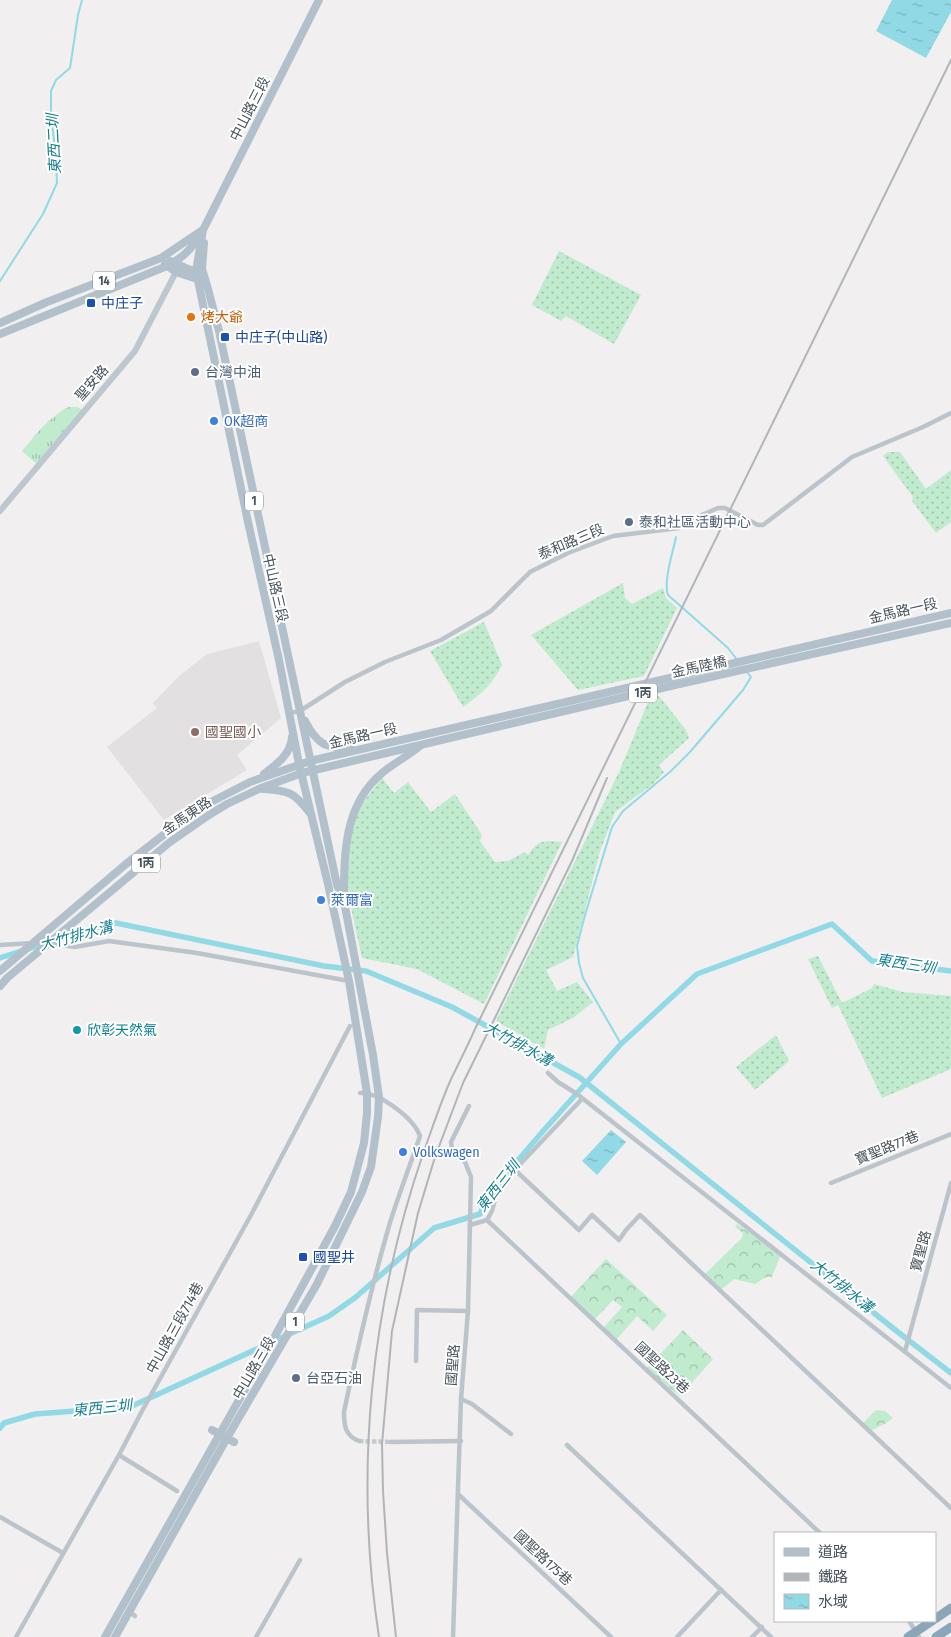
<svg xmlns="http://www.w3.org/2000/svg" width="951" height="1637" viewBox="0 0 951 1637" font-family="'Fira Sans Condensed','Noto Sans TC',sans-serif">
	<defs>
		<pattern id="grass-dots" width="8" height="8" patternUnits="userSpaceOnUse" patternTransform="scale(1.25)"><rect width="8" height="8" fill="#c1ebce"/><path d="M2 2h.1M6 6h.1" fill="none" stroke="#9fc1aa" stroke-width="1.8" stroke-linecap="round"/></pattern>
		<pattern id="forest-crowns" width="20" height="18" patternUnits="userSpaceOnUse" patternTransform="scale(1.25)"><rect width="20" height="18" fill="#c1ebce"/><path d="M2 6a3 3 0 1 1 6 0M12 15a3 3 0 1 1 6 0" fill="none" stroke="#9fc1aa"/></pattern>
		<pattern id="park-tufts" width="24" height="20" patternUnits="userSpaceOnUse" patternTransform="scale(1.25)"><rect width="24" height="20" fill="#c1ebce"/><path d="M3 7l-1-3M5 7V3M7 7l1-3M15 17l-1-3M17 17v-4M19 17l1-3" fill="none" stroke="#9fc1aa"/></pattern>
		<pattern id="water-ripples" width="26" height="14" patternUnits="userSpaceOnUse" patternTransform="scale(1.25)"><rect width="26" height="14" fill="#91dae5"/><path d="M2 4q2-2 4 0t4 0M15 11q2-2 4 0t4 0" fill="none" stroke="#78b3bd"/></pattern>
	</defs>
	<rect width="100%" height="100%" fill="#f1efef"/>
	<polygon fill="#e2e0e0" points="259,641 281,718 237,755 247,770 164,820 107,747 157,708 153,703 179,676 207,654"/>
	<g fill="url(#grass-dots)">
		<polygon points="559,251 641,295 614,344 566,316 561,321 532,305"/>
		<polygon points="888,452 900,452 926,489 951,470 951,522 936,533 912,501 913,497 883,456"/>
		<polygon points="623,583 625,598 632,604 663,588 666,598 677,608 644,676 578,690 531,635"/>
		<path d="M484 622 502 665C494 683 479 696 463 707L430 651Z"/>
		<polygon points="651,695 659,696 686,730 689,738 659,765 664,772 653,784 615,812 600,851 573,957 546,970 557,991 577,982 593,1002 573,1018 548,1030 544,1049 496,1021 619,772"/>
		<path d="M382 778 394 793 408 782 431 812 455 794 482 835 480 841 495 862 508 861 525 852 528 855C539 839 544 841 562 842L484 1004 417 969 362 958C351 906 335 856 361 806 367 796 375 787 382 778Z"/>
		<polygon points="818,956 842,1003 872,988 874,984 903,992 951,996 951,1069 882,1098 838,1005 832,1008 808,959"/>
		<polygon points="776,1035 789,1061 755,1090 736,1067"/>
	</g>
	<g fill="url(#forest-crowns)">
		<polygon points="737,1224 781,1254 772,1277 766,1277 755,1284 734,1279 721,1290 704,1275 742,1238 743,1233 735,1227"/>
		<polygon points="606,1259 667,1315 653,1331 637,1316 616,1340 603,1328 622,1307 613,1300 594,1320 570,1298"/>
		<polygon points="683,1330 713,1359 680,1396 646,1369"/>
		<path d="M876 1410 885 1411 893 1418C887 1424 878 1426 871 1431L863 1423Z"/>
	</g>
	<path fill="url(#park-tufts)" d="M68 407H78L84 411 39 466 22 451C37 433 47 419 68 407Z"/>
	<g fill="url(#water-ripples)">
		<polygon points="892,0 951,0 951,12 926,58 876,31"/>
		<polygon points="611,1130 626,1142 597,1175 582,1161"/>
	</g>
	<g fill="none" stroke-linecap="round" stroke-linejoin="round">
		<g stroke="#91dae5" stroke-width="2">
			<polyline points="0,281 43,214 57,183 56,159 51,112 51,91 56,80 70,68 78,15 82,0"/>
			<path d="M676 537C673 552 663 582 668 595L728 648 738 661"/>
			<polyline points="621,1044 583,978 579,963 577,946 585,915 612,827 623,811 671,771 690,752 743,690 751,677 747,672"/>
		</g>
		<g stroke="#91dae5" stroke-width="5.5">
			<polyline points="0,958 94,928 116,923 324,966 366,971 452,1007 579,1077 894,1329 951,1373"/>
			<polyline points="0,1428 4,1423 35,1414 130,1407 329,1316 356,1297 434,1228 480,1214 489,1194 544,1130 621,1044 697,974 832,924 872,961 951,971"/>
		</g>
		<polyline stroke="#c7c8ca" stroke-width="4.5" stroke-dasharray="4.5 2" stroke-linecap="butt" points="359,1441 391,1442"/>
		<g stroke="#bbc4cb" stroke-width="4.5">
			<polyline points="289,713 300,711 345,682 385,662 441,640 491,611 530,572 568,553 613,536 679,528 691,520 718,508 725,508 758,525 763,525 852,457 923,427 951,413"/>
			<polyline points="0,945 33,943 49,943 75,947 109,941 197,953 349,981"/>
			<polyline points="548,1073 558,1082 577,1094 951,1388"/>
			<polyline points="515,1170 579,1230 592,1215 619,1240 626,1230 640,1215 951,1508"/>
			<polyline points="831,1183 951,1134"/>
			<polyline points="487,1220 820,1533"/>
			<polyline points="470,1225 487,1220 492,1211 497,1191 504,1181 582,1099"/>
			<polyline points="905,1351 951,1183"/>
			<polyline points="416,1361 417,1310 468,1311"/>
			<polyline points="461,1399 472,1404 511,1434"/>
			<path d="M359 1441C345 1436 344 1425 344 1412 357 1350 371 1288 389 1226 398 1196 410 1166 420 1136 414 1119 380 1092 360 1093"/>
			<polyline points="391,1442 461,1441"/>
			<polyline points="567,1445 771,1637"/>
			<polyline points="119,1455 177,1491"/>
			<polyline points="459,1495 611,1637"/>
			<polyline points="0,1517 63,1553"/>
			<polyline points="129,1611 135,1616"/>
			<polyline points="909,1621 919,1637"/>
			<polyline points="16,1637 119,1455 142,1411 251,1215 350,1026"/>
			<polyline points="256,1637 300,1560"/>
			<polyline points="453,1637 461,1399 468,1311 471,1177 465,1162 452,1149 451,1142 469,1106"/>
			<polyline points="677,1637 721,1590"/>
			<polyline points="752,1637 762,1627"/>
		</g>
		<polyline stroke="#bcc7cf" stroke-width="6" points="0,511 135,351 177,270"/>
		<g stroke="#b1c0cb" stroke-width="8">
			<polyline points="170,261 190,270 199,270"/>
			<polyline points="165,264 176,272 197,279 200,278"/>
			<polyline points="0,323 47,302 161,258 201,231"/>
			<path d="M0 334 167 266C182 258 191 250 199 236"/>
			<path d="M305 721C317 744 325 748 351 749"/>
			<path d="M264 774C277 764 291 754 292 737"/>
			<path d="M263 789C289 791 293 791 310 813"/>
			<path d="M344 899C344 853 344 805 382 773 394 763 408 756 420 746"/>
			<polyline points="0,971 126,864 188,816 211,802 250,782 310,761 951,613"/>
			<polyline points="0,986 7,978 170,842 209,815 227,804 261,788 302,773 382,754 675,685 951,623"/>
			<polyline points="212,1430 234,1442"/>
			<polyline points="105,1637 269,1347 335,1226 351,1192 364,1143 367,1113 367,1093 349,981 328,884 299,764 279,660 248,522 196,271 203,230 319,0"/>
			<polyline points="115,1637 227,1438 317,1284 362,1192 371,1167 378,1117 379,1097 373,1055 344,901 337,885 219,331 208,289 202,269 204,243"/>
		</g>
		<g stroke="#8ba5b9" stroke-width="9">
			<polyline points="935,1619 951,1608"/>
			<polyline points="908,1637 932,1621"/>
			<polyline points="936,1637 951,1627"/>
		</g>
		<g stroke="#b1b5b9" stroke-width="2">
			<path d="M379 1637C354 1474 370 1307 424 1151 433 1126 441 1101 452 1077 460 1061 468 1045 475 1029L951 60"/>
			<polyline points="396,1637 387,1553 383,1491 382,1444 392,1331 418,1213 435,1157 463,1083 572,861 607,778"/>
		</g>
	</g>
	<g fill="#1a4fb4" stroke="#fff" stroke-width="2">
		<rect x="86" y="298" width="10" height="10" rx="2.5"/>
		<rect x="220" y="332" width="10" height="10" rx="2.5"/>
		<rect x="298" y="1252" width="10" height="10" rx="2.5"/>
	</g>
	<circle fill="#e8710a" stroke="#fff" stroke-width="2" cx="191" cy="317" r="5"/>
	<g fill="#5c6f8a" stroke="#fff" stroke-width="2">
		<circle cx="195" cy="372" r="5"/>
		<circle cx="629" cy="522" r="5"/>
		<circle cx="296" cy="1378" r="5"/>
	</g>
	<g fill="#3f7fe0" stroke="#fff" stroke-width="2">
		<circle cx="214" cy="421" r="5"/>
		<circle cx="321" cy="900" r="5"/>
		<circle cx="403" cy="1152" r="5"/>
	</g>
	<circle fill="#8d6e63" stroke="#fff" stroke-width="2" cx="195" cy="732" r="5"/>
	<circle fill="#0f9aa8" stroke="#fff" stroke-width="2" cx="77" cy="1030" r="5"/>
	<g text-anchor="middle" dominant-baseline="central" stroke-width="4" stroke-linejoin="round" paint-order="stroke">
		<g fill="#fff" stroke="#7f878c" stroke-width="1">
			<rect x="93" y="271.5" width="22" height="19" rx="4"/>
			<rect x="245" y="491.5" width="18" height="19" rx="4"/>
			<rect x="629" y="683.5" width="28" height="19" rx="4"/>
			<rect x="132" y="853.5" width="28" height="19" rx="4"/>
			<rect x="286" y="1312.5" width="18" height="19" rx="4"/>
		</g>
		<g font-size="12" font-weight="bold" fill="#48535b">
			<text x="104" y="281">14</text>
			<text x="254" y="501">1</text>
			<text x="643" y="693">1丙</text>
			<text x="146" y="863">1丙</text>
			<text x="295" y="1322">1</text>
		</g>
		<g font-size="14" fill="#48535b" stroke="#fff">
			<text transform="translate(250 109) rotate(-63)">中山路三段</text>
			<text transform="translate(92 383) rotate(-49)">聖安路</text>
			<text transform="translate(571 542) rotate(-23)">泰和路三段</text>
			<text transform="translate(275 588) rotate(77)">中山路三段</text>
			<text transform="translate(903 611) rotate(-13)">金馬路一段</text>
			<text transform="translate(699 667) rotate(-12)">金馬陸橋</text>
			<text transform="translate(363 736) rotate(-13)">金馬路一段</text>
			<text transform="translate(187 816) rotate(-34)">金馬東路</text>
			<text transform="translate(887 1148) rotate(-22)">寶聖路77巷</text>
			<text transform="translate(921 1251) rotate(-75)">寶聖路</text>
			<text transform="translate(175 1328) rotate(-61)">中山路三段714巷</text>
			<text transform="translate(453 1365) rotate(-85)">國聖路</text>
			<text transform="translate(254 1368) rotate(-60)">中山路三段</text>
			<text transform="translate(662 1368) rotate(43)">國聖路23巷</text>
			<text transform="translate(543 1558) rotate(43)">國聖路175巷</text>
		</g>
		<g font-size="14" fill="#164399" stroke="#fff" text-anchor="start">
			<text x="101" y="303">中庄子</text>
			<text x="235" y="337">中庄子(中山路)</text>
			<text x="313" y="1257">國聖井</text>
		</g>
		<g font-size="14" fill="#c56008" stroke="#fff" text-anchor="start">
			<text x="201" y="317">烤大爺</text>
		</g>
		<g font-size="14" fill="#4e5e75" stroke="#fff" text-anchor="start">
			<text x="205" y="372">台灣中油</text>
			<text x="639" y="522">泰和社區活動中心</text>
			<text x="306" y="1378">台亞石油</text>
		</g>
		<g font-size="14" fill="#366cbe" stroke="#fff" text-anchor="start">
			<text x="224" y="421">OK超商</text>
			<text x="331" y="900">萊爾富</text>
			<text x="413" y="1152">Volkswagen</text>
		</g>
		<g font-size="14" fill="#785e54" stroke="#fff" text-anchor="start">
			<text x="205" y="732">國聖國小</text>
		</g>
		<g font-size="14" fill="#0d838f" stroke="#fff" text-anchor="start">
			<text x="87" y="1030">欣彰天然氣</text>
		</g>
		<g font-size="15" font-style="italic" fill="#178190" stroke="#fff">
			<text transform="translate(54 144) rotate(-93)">東西二圳</text>
			<text transform="translate(76 936) rotate(-15)">大竹排水溝</text>
			<text transform="translate(906 964) rotate(9)">東西三圳</text>
			<text transform="translate(518 1044) rotate(29)">大竹排水溝</text>
			<text transform="translate(498 1186) rotate(-52)">東西三圳</text>
			<text transform="translate(842 1286) rotate(39)">大竹排水溝</text>
			<text transform="translate(102 1408) rotate(-6)">東西三圳</text>
		</g>
	</g>
	<rect x="774" y="1532" width="162" height="90" fill="#ffffff" stroke="#b6babd"/>
	<rect x="784" y="1548" width="25" height="8" fill="#b1c0cb" stroke="#b6babd"/>
	<text x="818" y="1557" font-size="15" fill="#48535b">道路</text>
	<rect x="784" y="1573" width="25" height="8" fill="#b1b5b9" stroke="#b6babd"/>
	<text x="818" y="1582" font-size="15" fill="#48535b">鐵路</text>
	<rect x="784" y="1594" width="25" height="15" fill="url(#water-ripples)" stroke="#b6babd"/>
	<text x="818" y="1607" font-size="15" fill="#48535b">水域</text>
</svg>
